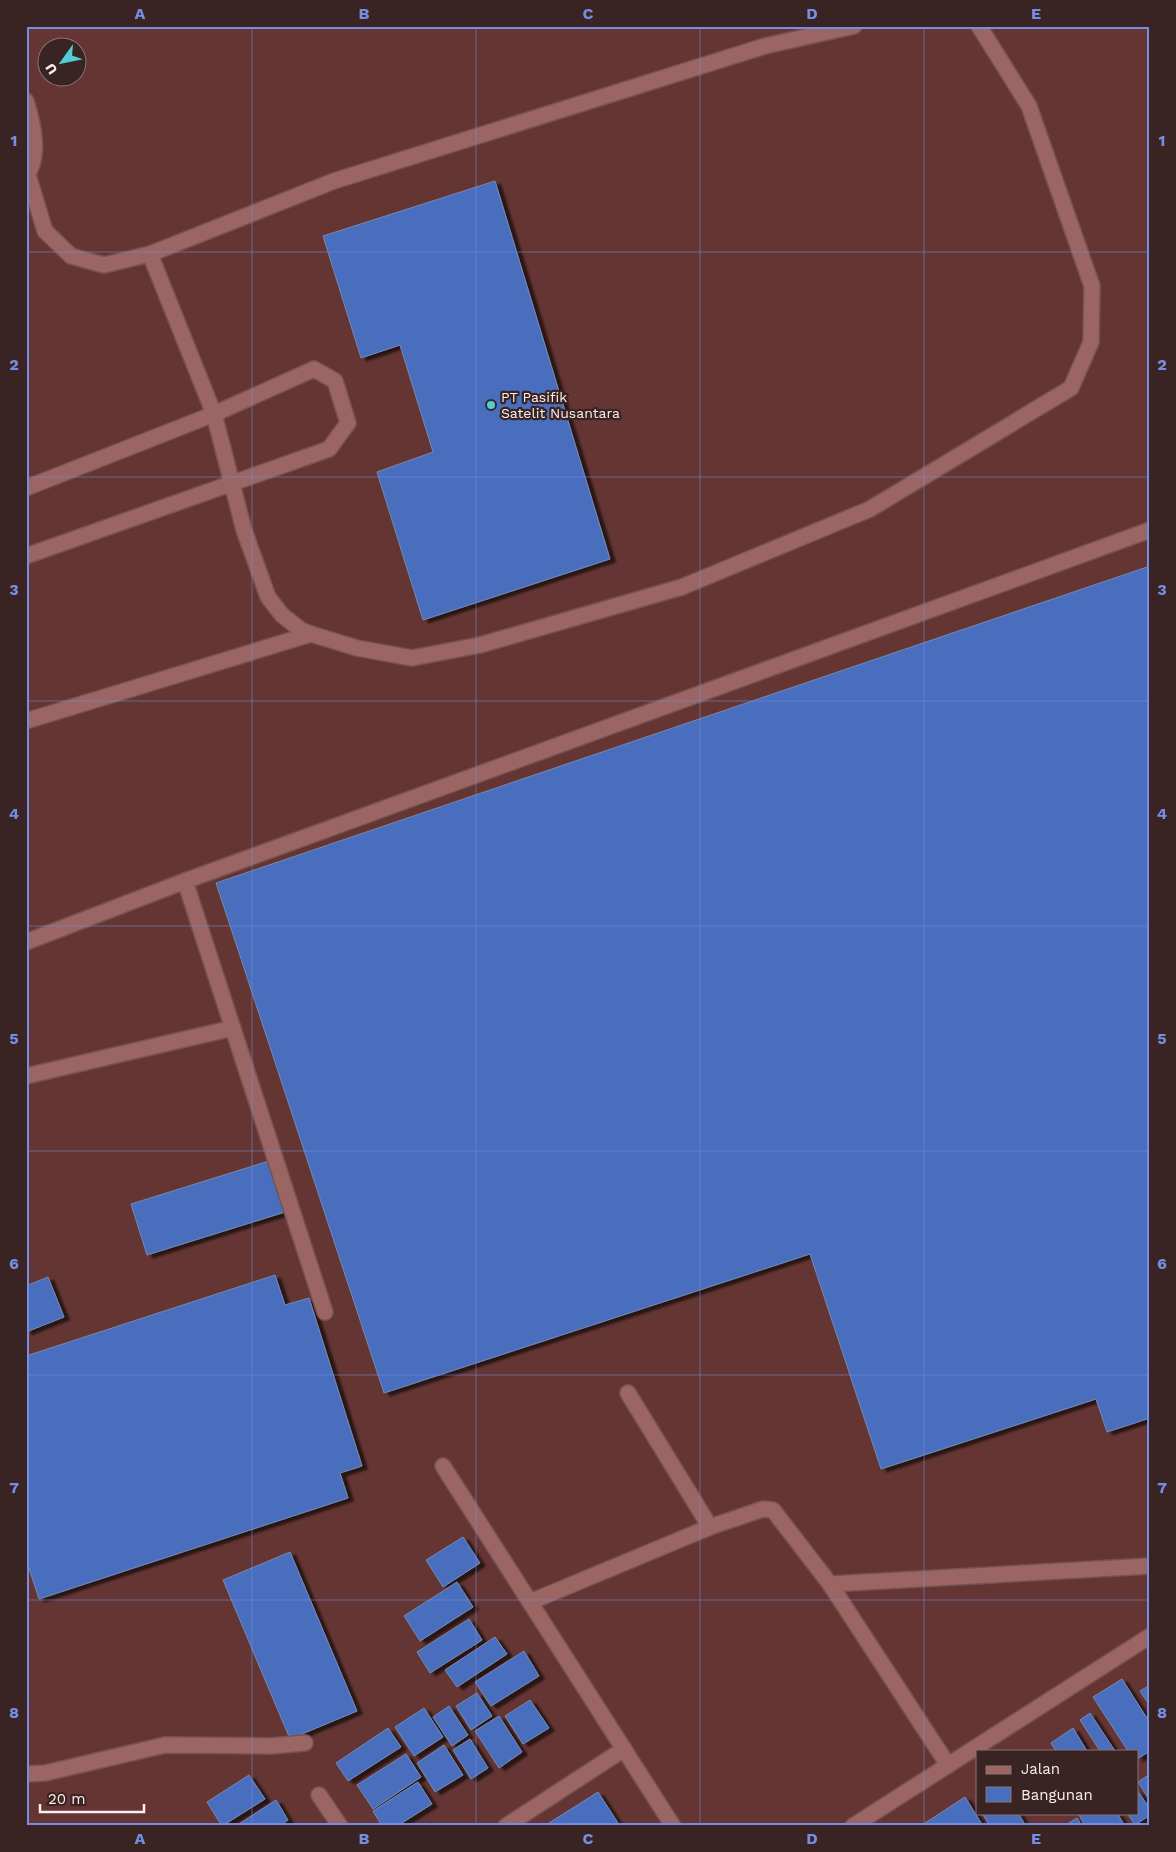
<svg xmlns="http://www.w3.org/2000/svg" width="1176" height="1852" viewBox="0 0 1176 1852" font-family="'Work Sans',sans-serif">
	<defs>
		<filter id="shadow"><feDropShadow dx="5.5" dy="3" stdDeviation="1" flood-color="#0009"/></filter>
	</defs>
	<rect width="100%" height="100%" fill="#643533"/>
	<g fill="#486ebd" stroke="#748ab4" filter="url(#shadow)">
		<polygon points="495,181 610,559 423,620 377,472 433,452 400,345 361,358 323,236"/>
		<polygon points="1150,566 1150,1418 1107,1432 1096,1399 881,1469 810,1254 384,1393 216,883"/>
		<polygon points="269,1161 285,1212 147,1255 131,1204"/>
		<polygon points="275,1275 285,1305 309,1298 362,1466 340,1473 348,1498 39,1599 26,1559 26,1356"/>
		<polygon points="48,1277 64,1317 26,1332 26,1286"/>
		<polygon points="463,1537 480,1563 443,1587 426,1560"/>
		<polygon points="290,1552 357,1711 290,1739 223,1580"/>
		<polygon points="457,1582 473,1607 420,1641 404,1616"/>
		<polygon points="469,1619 482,1640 430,1673 417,1652"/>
		<polygon points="495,1637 507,1654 457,1687 445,1670"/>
		<polygon points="524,1651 539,1676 491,1706 475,1682"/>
		<polygon points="1122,1679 1150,1723 1150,1751 1137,1759 1137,1751 1128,1751 1093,1697"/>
		<polygon points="1150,1685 1150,1706 1140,1691"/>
		<polygon points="477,1693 492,1716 471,1730 456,1706"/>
		<polygon points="530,1700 549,1728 523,1744 505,1716"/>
		<polygon points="449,1706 468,1735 452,1746 433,1717"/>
		<polygon points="424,1708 443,1737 414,1756 395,1727"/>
		<polygon points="1090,1713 1115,1751 1100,1751 1080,1720"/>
		<polygon points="499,1716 522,1752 499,1768 475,1731"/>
		<polygon points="388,1728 401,1747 348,1781 336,1763"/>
		<polygon points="1073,1728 1087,1751 1056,1751 1051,1743"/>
		<polygon points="470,1739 488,1768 471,1779 453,1750"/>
		<polygon points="444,1745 463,1775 435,1792 417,1763"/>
		<polygon points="406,1754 421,1777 373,1809 357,1785"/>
		<polygon points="1150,1774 1150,1801 1138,1782"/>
		<polygon points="249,1775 265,1799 222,1826 207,1802"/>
		<polygon points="418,1782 432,1804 397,1826 382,1826 373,1811"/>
		<polygon points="1137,1790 1150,1809 1150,1815 1135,1825 1127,1813 1137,1813"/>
		<polygon points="598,1792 620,1826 550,1826 549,1823"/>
		<polygon points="965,1797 983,1826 922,1826 922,1825"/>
		<polygon points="276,1800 288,1820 279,1826 236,1826"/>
		<polygon points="982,1813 1018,1813 1026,1826 990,1826"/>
		<polygon points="1078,1813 1117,1813 1125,1826 1085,1826"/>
		<polygon points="1077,1818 1082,1826 1064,1826"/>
	</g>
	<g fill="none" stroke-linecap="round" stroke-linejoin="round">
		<g stroke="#765251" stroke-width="18">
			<g id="minor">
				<path d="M26 101C33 124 41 156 26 176"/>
				<polyline points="28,175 45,231 71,256 104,265 150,254 334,181 765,46 854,26"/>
				<polyline points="150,254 214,414 244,530 268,597 282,615 301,630 311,634 357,648 412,658 480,645 682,587 870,509 1071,388 1091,342 1092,286 1029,106 979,26"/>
				<polyline points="26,488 214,414 314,369 335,381 348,423 329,449 26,556"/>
				<polyline points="26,721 311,634"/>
				<polyline points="185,881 325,1312"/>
				<polyline points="26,942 185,881 1150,530"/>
				<polyline points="26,1076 233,1028"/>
				<polyline points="628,1393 710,1527"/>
				<polyline points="443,1466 673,1826"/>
				<polyline points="830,1584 1150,1566"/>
				<polyline points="530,1602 710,1527 763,1509 773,1510 830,1584 948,1765"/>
				<polyline points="26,1774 45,1773 165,1745 271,1746 305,1743"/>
				<polyline points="319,1795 340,1826"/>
				<polyline points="506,1826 624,1749"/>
				<polyline points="853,1826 1150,1636"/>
			</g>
		</g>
		<use href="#minor" stroke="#9a6562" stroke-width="15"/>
	</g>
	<path fill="none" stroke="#768ee1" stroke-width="1" stroke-opacity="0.55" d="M252 26V1826M476 26V1826M700 26V1826M924 26V1826M26 252H1150M26 477H1150M26 701H1150M26 926H1150M26 1151H1150M26 1375H1150M26 1600H1150"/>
	<circle fill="#52ccd6" stroke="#3a2423" stroke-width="2" cx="491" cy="405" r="5"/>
	<g text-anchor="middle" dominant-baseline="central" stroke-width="4.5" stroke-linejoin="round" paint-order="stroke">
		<g font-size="14" fill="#fcefee" stroke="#3a2423" text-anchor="start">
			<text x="501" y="397">PT Pasifik<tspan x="501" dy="16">Satelit Nusantara</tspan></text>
		</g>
	</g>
	<rect width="1176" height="1852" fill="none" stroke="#3a2423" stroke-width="55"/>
	<rect x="976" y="1750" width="162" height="65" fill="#3a2423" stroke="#887574"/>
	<rect x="986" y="1766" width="25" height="8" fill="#9a6562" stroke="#887574"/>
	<text x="1021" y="1774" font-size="15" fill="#fcefee">Jalan</text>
	<rect x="986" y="1787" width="25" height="15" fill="#486ebd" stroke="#887574"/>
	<text x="1021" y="1800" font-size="15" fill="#fcefee">Bangunan</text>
	<g transform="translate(62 62) rotate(237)"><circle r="24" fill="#3a2423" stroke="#887574"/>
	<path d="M0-4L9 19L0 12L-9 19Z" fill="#52ccd6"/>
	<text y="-8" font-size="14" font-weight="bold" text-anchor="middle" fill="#fcefee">U</text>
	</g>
	<path d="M40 1804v8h104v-8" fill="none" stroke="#fcefee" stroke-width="2.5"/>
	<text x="48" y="1804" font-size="15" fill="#fcefee" stroke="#3a2423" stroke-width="4" paint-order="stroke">20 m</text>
	<rect x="28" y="28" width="1120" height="1796" fill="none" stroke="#768ee1" stroke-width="2"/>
	<g font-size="16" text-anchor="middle" font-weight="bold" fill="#768ee1">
		<text x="140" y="19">A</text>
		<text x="364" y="19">B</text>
		<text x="588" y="19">C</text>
		<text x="812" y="19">D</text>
		<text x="1036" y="19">E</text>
		<text x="14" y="146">1</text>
		<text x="1162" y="146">1</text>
		<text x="14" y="370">2</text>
		<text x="1162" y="370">2</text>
		<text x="14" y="595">3</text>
		<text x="1162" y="595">3</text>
		<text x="14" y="819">4</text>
		<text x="1162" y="819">4</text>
		<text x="14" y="1044">5</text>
		<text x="1162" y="1044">5</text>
		<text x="14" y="1269">6</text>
		<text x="1162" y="1269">6</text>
		<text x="14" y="1493">7</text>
		<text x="1162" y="1493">7</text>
		<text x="14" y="1718">8</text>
		<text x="1162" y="1718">8</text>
		<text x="140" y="1844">A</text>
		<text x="364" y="1844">B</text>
		<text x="588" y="1844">C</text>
		<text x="812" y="1844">D</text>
		<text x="1036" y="1844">E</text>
	</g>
</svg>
